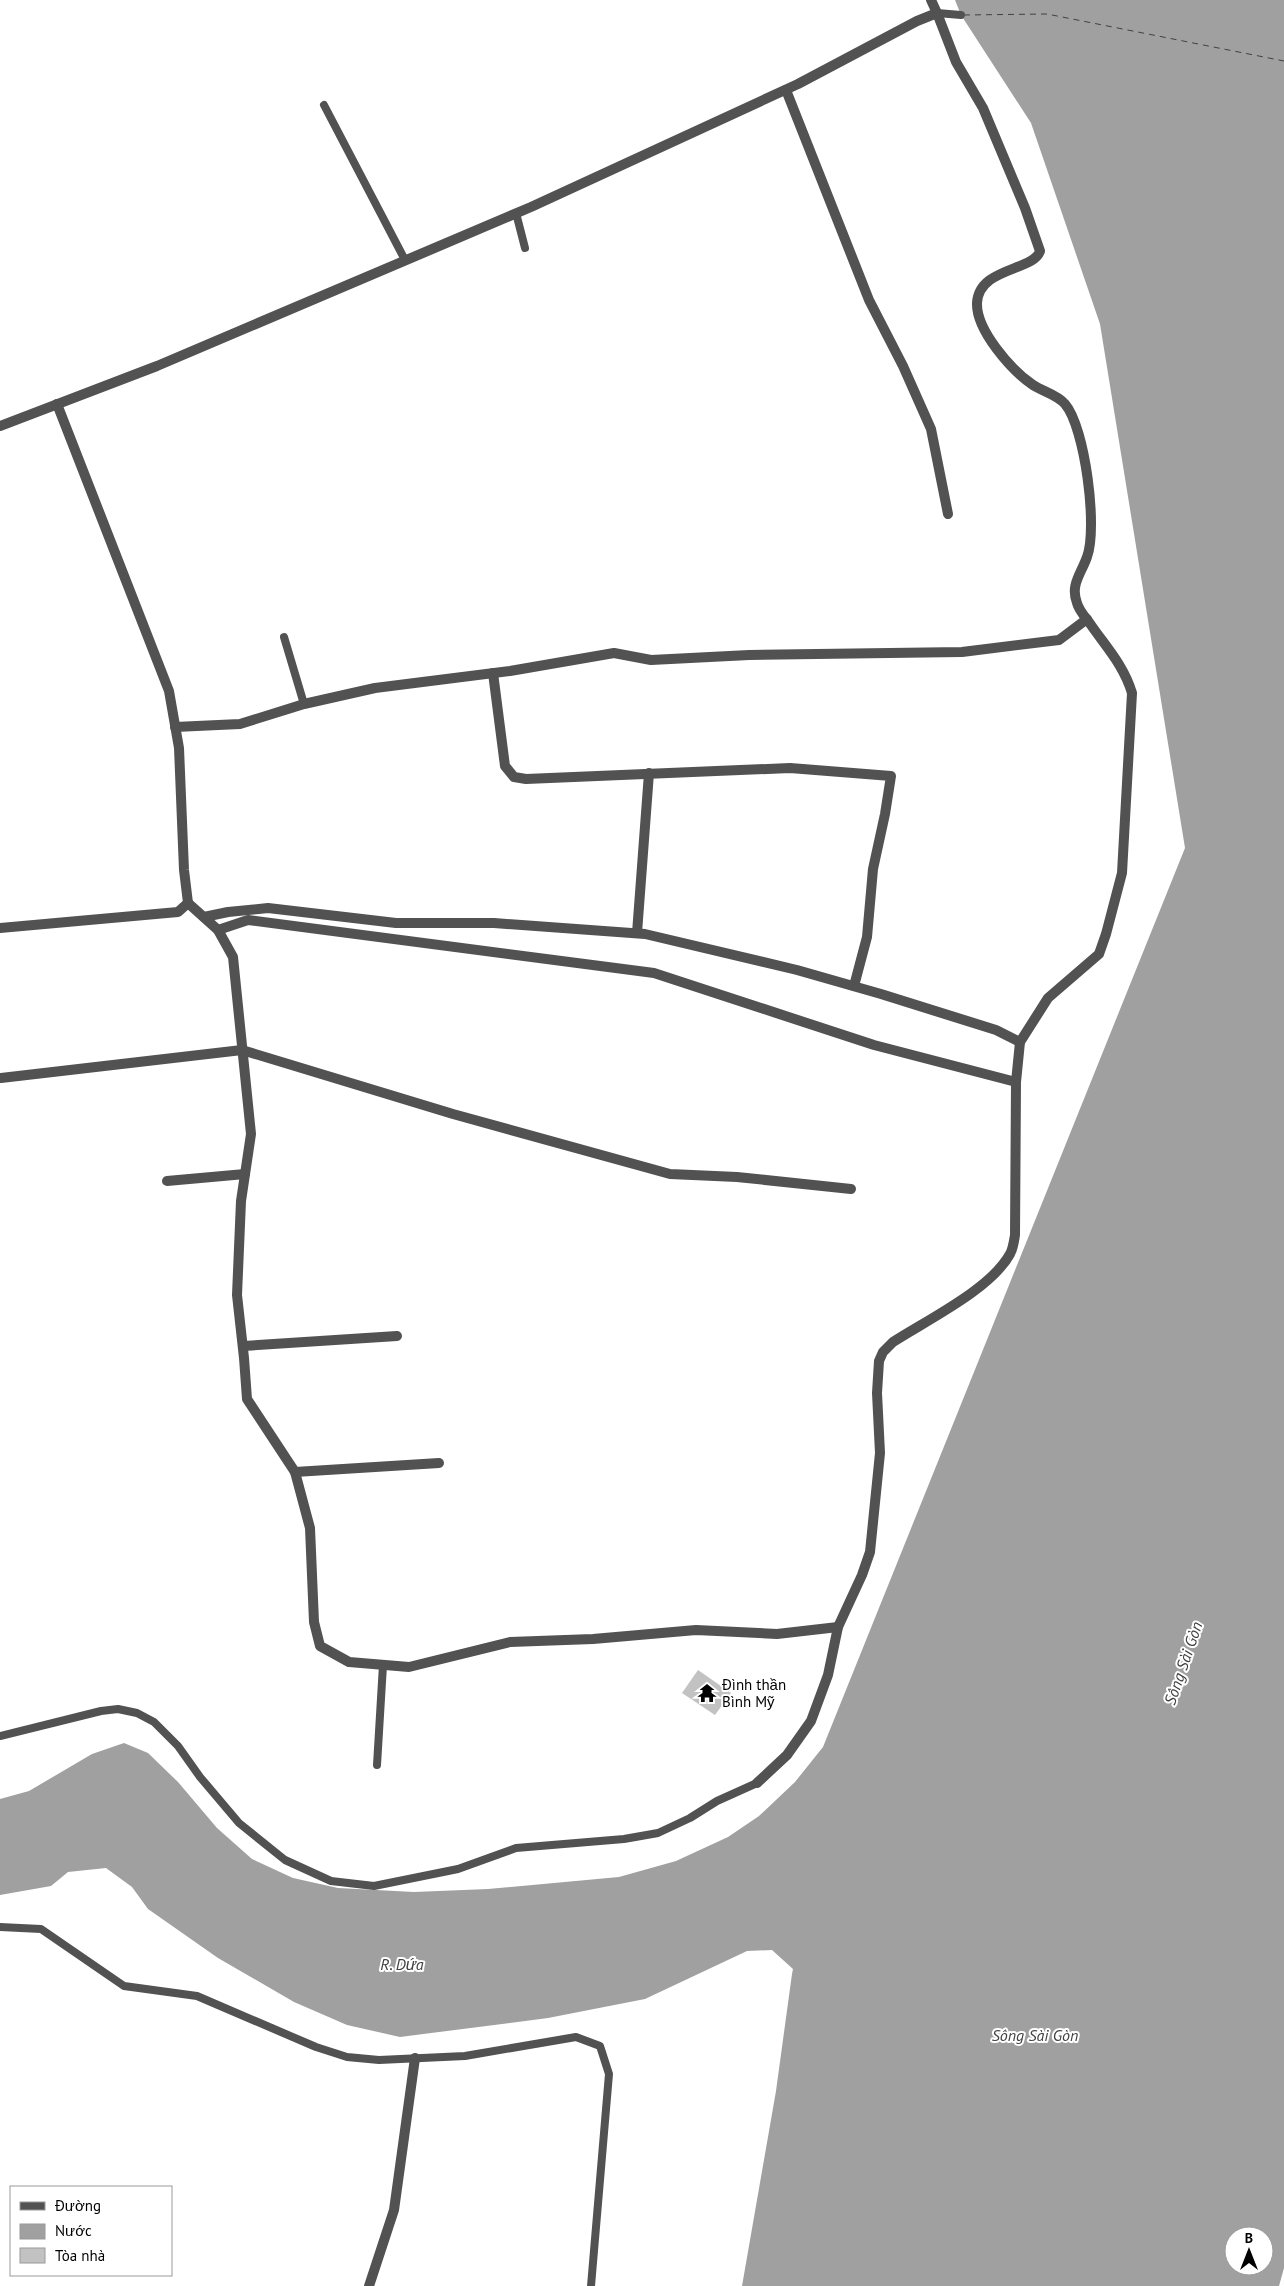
<svg xmlns="http://www.w3.org/2000/svg" width="1284" height="2286" viewBox="0 0 1284 2286" font-family="'PT Sans',sans-serif">
	<rect width="100%" height="100%" fill="#fff"/>
	<path fill="#a0a0a0" fill-rule="evenodd" d="M955 0H1284V2268L1279 2286H742L776 2091 792 1974 793 1969 772 1950 747 1951 645 1999 548 2018 400 2037 347 2025 294 2002 218 1958 148 1909 132 1887 106 1868 68 1872 51 1886 0 1895V1799L29 1791 92 1754 124 1743 148 1753 178 1782 217 1828 252 1859 293 1878 338 1888 414 1892 488 1889 619 1877 676 1861 728 1837 759 1816 795 1782 823 1747 1185 848 1100 324 1031 123 961 15ZM1234 2236H1264V2266H1234Z"/>
	<g fill="none" stroke-linecap="round" stroke-linejoin="round">
		<polyline stroke="#414141" stroke-width="1" stroke-dasharray="6 5" stroke-linecap="butt" points="964,15 1047,14 1284,61"/>
	</g>
	<polygon fill="#c2c2c2" points="698,1670 731,1693 715,1715 682,1693"/>
	<g fill="none" stroke-linecap="round" stroke-linejoin="round">
		<g stroke="#525252" stroke-width="8">
			<polyline points="937,13 961,15"/>
			<polyline points="324,105 405,260"/>
			<polyline points="516,213 525,248"/>
			<polyline points="284,637 304,704"/>
			<polyline points="0,1736 101,1711 118,1709 137,1713 154,1722 178,1746 200,1777 239,1823 285,1860 331,1881 374,1886 458,1869 516,1848 624,1839 658,1833 690,1818 717,1801 757,1783"/>
			<polyline points="377,1765 383,1665"/>
			<polyline points="0,1927 41,1929 124,1986 197,1996 316,2047 347,2057 379,2060 465,2056 576,2037 600,2046 609,2074 591,2286"/>
		</g>
		<g stroke="#525252" stroke-width="10">
			<polyline points="786,90 869,300 903,366 931,429 948,514"/>
			<polyline points="0,426 157,366 531,207 798,84 917,21 937,13 931,0"/>
			<polyline points="493,673 505,766 514,777 526,779 790,768 891,776 885,814 873,869 867,937 854,986"/>
			<polyline points="175,727 240,724 304,704 375,688 510,671 614,653 651,660 749,655 962,652 1059,640 1087,619"/>
			<polyline points="188,903 218,930 233,957 251,1134 241,1201 237,1295 244,1358 247,1399 295,1472 310,1528 314,1622 320,1646 349,1662 409,1667 510,1642 593,1639 696,1630 777,1634 838,1627"/>
			<polyline points="204,917 228,912 268,908 396,923 494,923 645,934 797,970 881,994 996,1030 1020,1042"/>
			<polyline points="0,928 178,912 188,903 184,870 179,748 169,691 57,404"/>
			<polyline points="218,930 248,920 654,973 874,1045 1016,1082"/>
			<polyline points="637,933 649,773"/>
			<polyline points="1,1078 242,1050 453,1114 670,1174 737,1177 851,1189"/>
			<polyline points="167,1181 245,1174"/>
			<polyline points="243,1346 397,1336"/>
			<polyline points="295,1472 439,1463"/>
			<path d="M757 1783 787 1755 811 1721 828 1675 838 1627 862 1575 870 1552 880 1453 877 1393 879 1361 883 1352 893 1342C927 1320 991 1289 1010 1254 1013 1249 1014 1241 1015 1235L1016 1082 1020 1042 1048 998 1099 954 1106 934 1122 873 1132 693C1124 666 1107 648 1091 625 1087 619 1079 611 1077 603 1070 585 1081 574 1087 557 1098 528 1085 427 1065 404 1058 395 1042 391 1033 385 1011 370 976 330 977 303 979 267 1034 271 1040 251L1025 208 983 108 956 62 937 13"/>
			<polyline points="369,2286 394,2210 415,2058"/>
		</g>
	</g>
	<defs>
		<g id="temple-bare" transform="scale(1.5)"><path d="M0-6L5-2H3V0L6.5 2.5H4V6H1.5V3h-3V6H-4V2.5H-6.5L-3 0V-2H-5Z" fill="#000" stroke="#fff" stroke-width="2.5" paint-order="stroke"/></g>
	</defs>
	<g fill-rule="evenodd">
		<use href="#temple-bare" x="707" y="1693"/>
	</g>
	<g text-anchor="middle" dominant-baseline="central" stroke-width="4" stroke-linejoin="round" paint-order="stroke">
		<g font-size="15" fill="#000" stroke="#fff" text-anchor="start">
			<text x="722" y="1684">Đình thần<tspan x="722" dy="17">Bình Mỹ</tspan></text>
		</g>
		<g font-size="16" font-style="italic" fill="#414141" stroke="#fff">
			<text transform="translate(1183 1663) rotate(-71)">Sông Sài Gòn</text>
			<text x="402" y="1964">R. Dứa</text>
			<text x="1035" y="2035">Sông Sài Gòn</text>
		</g>
	</g>
	<rect x="10" y="2186" width="162" height="90" fill="#ffffff" stroke="#999999"/>
	<rect x="20" y="2202" width="25" height="8" fill="#525252" stroke="#999999"/>
	<text x="55" y="2211" font-size="15" fill="#000000">Đường</text>
	<rect x="20" y="2224" width="25" height="15" fill="#a0a0a0" stroke="#999999"/>
	<text x="55" y="2236" font-size="15" fill="#000000">Nước</text>
	<rect x="20" y="2248" width="25" height="15" fill="#c2c2c2" stroke="#999999"/>
	<text x="55" y="2261" font-size="15" fill="#000000">Tòa nhà</text>
	<g transform="translate(1249 2251)"><circle r="24" fill="#ffffff" stroke="#999999"/>
	<path d="M0-4L9 19L0 12L-9 19Z" fill="#000000"/>
	<text y="-8" font-size="14" font-weight="bold" text-anchor="middle" fill="#000000">B</text>
	</g>
</svg>
